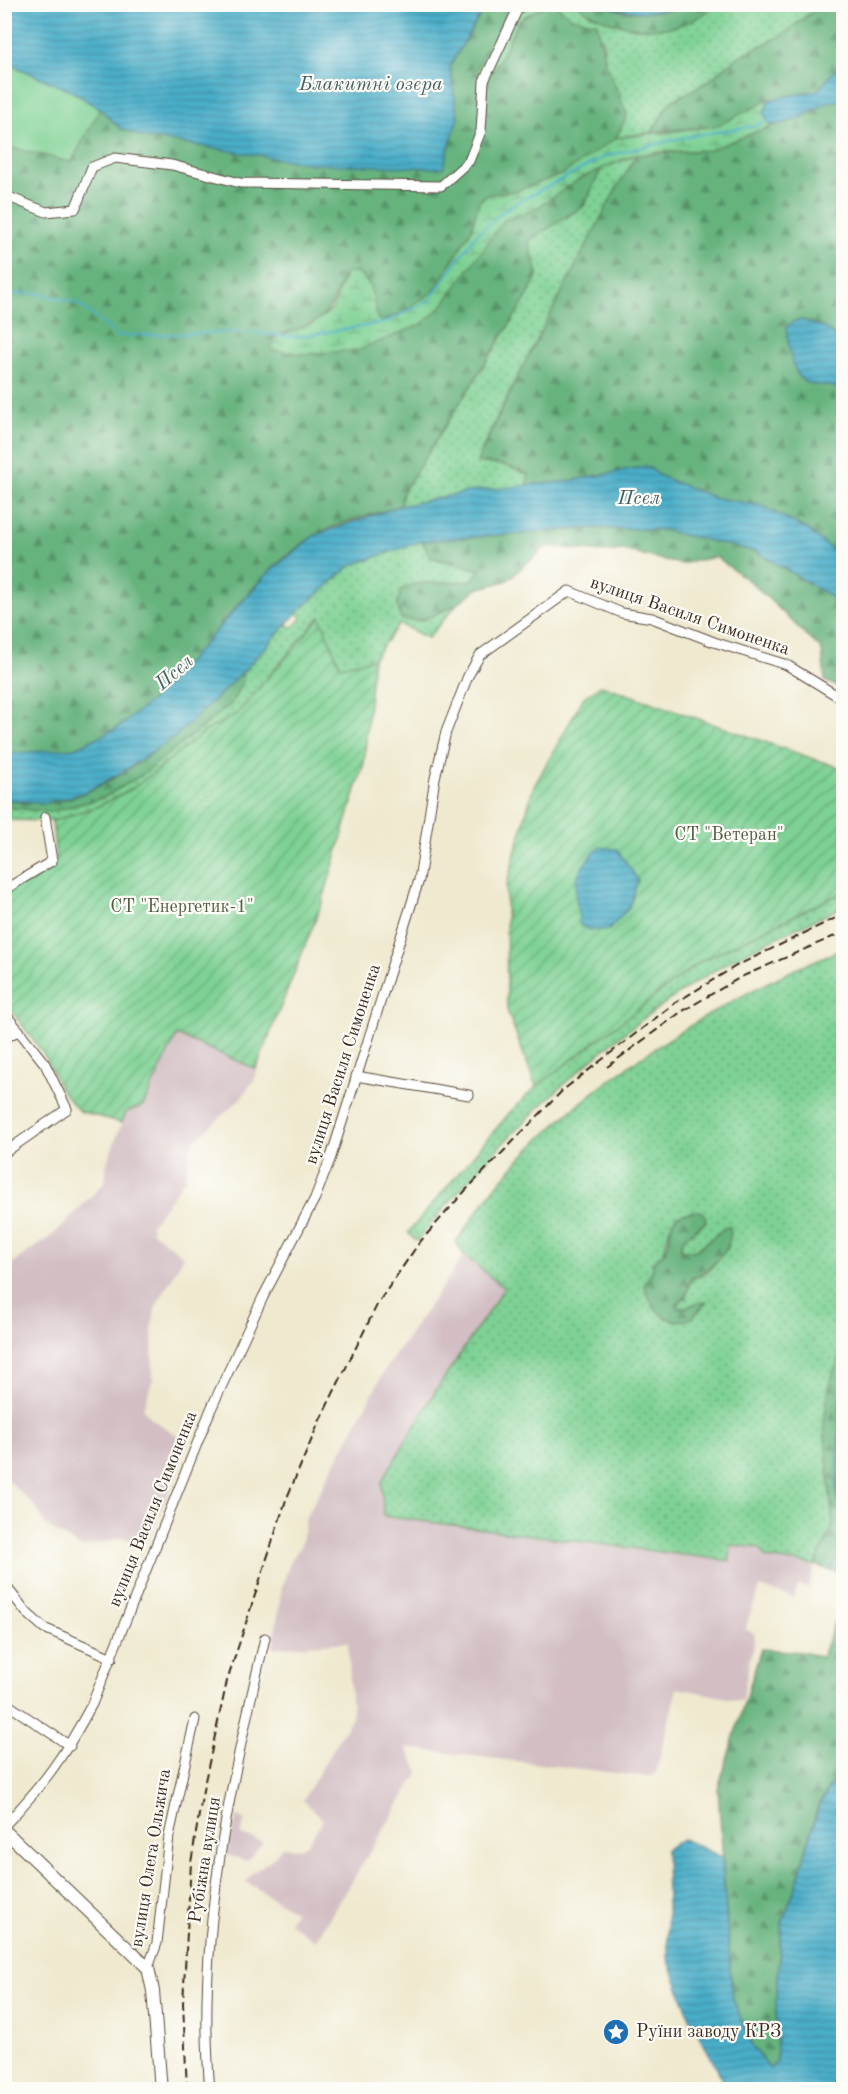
<svg xmlns="http://www.w3.org/2000/svg" width="848" height="2094" viewBox="0 0 848 2094" font-family="'Old Standard TT',serif">
	<defs>
		<pattern id="grass-dots" width="8" height="8" patternUnits="userSpaceOnUse" patternTransform="scale(1.5)"><rect width="8" height="8" fill="#7ed194"/><path d="M2 2h.1M6 6h.1" fill="none" stroke="#68aa78" stroke-width="1.8" stroke-linecap="round"/></pattern>
		<pattern id="forest-firs" width="22" height="20" patternUnits="userSpaceOnUse" patternTransform="scale(1.5)"><rect width="22" height="20" fill="#66b37e"/><path d="M5 1l3.5 6h-7zM16 11l3.5 6h-7z" fill="#559267"/></pattern>
		<pattern id="wetland-marsh" width="20" height="14" patternUnits="userSpaceOnUse" patternTransform="scale(1.5)"><rect width="20" height="14" fill="#7ed194"/><path d="M1 5h8M5 5V1M11 12h8M15 12V8" fill="none" stroke="#68aa78"/></pattern>
		<pattern id="garden-furrows" width="10" height="10" patternUnits="userSpaceOnUse" patternTransform="scale(1.5)"><rect width="10" height="10" fill="#7ed194"/><path d="M-1 1l2-2M0 10L10 0M9 11l2-2" fill="none" stroke="#68aa78"/></pattern>
		<pattern id="water-rules" width="6" height="5" patternUnits="userSpaceOnUse" patternTransform="scale(1.5)"><rect width="6" height="5" fill="#4aaec9"/><path d="M0 2.5h6" fill="none" stroke="#3f8ea3"/></pattern>
	</defs>
	<rect width="100%" height="100%" fill="#fdfcf7"/>
	<filter id="ink" filterUnits="userSpaceOnUse"><feTurbulence type="fractalNoise" baseFrequency=".0167" numOctaves="2"/><feDisplacementMap in="SourceGraphic" scale="12" xChannelSelector="R" yChannelSelector="G"/><feConvolveMatrix kernelMatrix="1 2 1 2 8 2 1 2 1" color-interpolation-filters="sRGB"/></filter>
	<filter id="wash" filterUnits="userSpaceOnUse"><feTurbulence type="fractalNoise" baseFrequency=".008" numOctaves="4" result="noise"/><feDisplacementMap in="SourceGraphic" scale="24" xChannelSelector="R" yChannelSelector="G"/><feGaussianBlur stdDeviation="1.35" result="paint"/><feColorMatrix in="noise" values="0 0 0 0 0 0 0 0 0 0 0 0 0 0 0 0 0 1.4 0 .05"/><feComposite in="paint" operator="in"/></filter>
	<g filter="url(#wash)">
		<rect width="100%" height="100%" fill="#efe9cf"/>
		<g fill="#d2bec3">
			<polygon points="177,1035 256,1069 256,1077 241,1098 191,1144 185,1179 151,1225 152,1232 184,1256 156,1306 152,1326 153,1379 143,1409 152,1419 187,1442 181,1455 180,1467 147,1541 121,1538 81,1548 45,1525 37,1509 5,1477 4,1269 54,1234 105,1182 107,1162 126,1112 143,1106"/>
			<polygon points="464,1255 505,1288 435,1392 382,1481 383,1516 729,1560 731,1545 760,1548 766,1558 815,1565 808,1588 798,1585 794,1598 760,1587 745,1629 755,1634 742,1701 677,1688 656,1773 649,1777 406,1748 419,1772 315,1941 289,1922 295,1912 246,1882 252,1873 271,1860 282,1847 297,1849 307,1844 323,1820 303,1800 352,1717 348,1642 273,1648 282,1586 290,1563 302,1543 306,1517 385,1370"/>
			<polygon points="237,1816 245,1820 241,1835 263,1842 248,1861 226,1855"/>
		</g>
		<g fill="url(#grass-dots)" stroke="#5c7e59" stroke-width="1.5" fill-rule="evenodd">
			<polygon points="512,5 546,5 519,20 494,70 472,76"/>
			<polygon points="555,5 578,5 592,15 636,28 668,27 696,17 715,5 821,5 781,36 738,57 707,82 670,102 652,132 616,138 627,115 605,61 603,41"/>
			<path d="M637 155C611 198 590 243 566 288 535 345 502 401 477 462L504 465 529 475 527 486 473 491 400 506 403 492 527 297 538 274 528 241 584 206 601 169Z"/>
			<polygon points="422,541 430,557 481,570 472,581 414,584 420,621 457,604 428,638 399,624 373,659 340,667 319,618 237,714 206,731 135,787 99,806 52,821 5,820 4,807 25,808 243,682 242,673 286,625 292,627 301,620 298,612 350,566"/>
			<path d="M843 892V907C802 926 759 944 720 967 601 1039 503 1134 417 1241L408 1233 511 1111 536 1087 701 961Z"/>
			<path d="M843 949 844 1348 830 1382 824 1423 833 1526 815 1565 766 1558 760 1548 731 1545 730 1561 383 1516 382 1481 435 1392 504 1288 464 1255 456 1242C472 1220 487 1196 505 1176 584 1083 730 993 843 949ZM706 1222 684 1238 680 1249 695 1251 726 1227 728 1248 706 1273 691 1279 686 1296 676 1305 678 1308C689 1308 695 1301 706 1303L692 1318 652 1307 653 1262 664 1252 670 1227Z"/>
		</g>
		<g fill="url(#forest-firs)" stroke="#506e4e" stroke-width="1.5">
			<path d="M486 5H512L473 75 494 70 519 20 546 5H555L571 17 597 23 605 61 627 115 616 138 563 174 516 191 486 195 479 202 471 231 434 291 401 313 383 321 378 320 368 281 343 276C326 324 322 320 275 337L272 350 305 354 321 353 422 324 504 220 535 209 581 178 601 169 584 206 528 241 538 274 527 297 403 492 400 506C378 513 332 524 314 536 227 590 175 715 77 747 56 754 27 752 5 754V146L71 162 100 109 120 128 458 118 450 66Z"/>
			<path d="M578 5H603L626 12 664 11 681 5H715C679 40 615 33 578 5Z"/>
			<polygon points="821,5 843,5 843,61 818,90 769,100 717,126 652,132 670,102 707,82 738,57 781,36"/>
			<path d="M843 99V344C828 330 805 311 786 328L797 374 807 383 829 384 843 391V559L808 530 760 505 715 498 662 477 646 466 570 481 527 486 529 475 504 465 477 462 521 370 615 191 637 155 709 150 771 126 796 120 825 104Z"/>
			<polygon points="594,528 663,530 757,552 843,604 843,689 825,681 822,650 753,584 716,557 680,564 623,550 603,552 547,546 506,581 477,589 457,604 420,621 401,619 397,605 401,590 413,584 471,581 481,570 430,557 422,541"/>
			<path d="M242 673 243 681 231 704 142 775 103 798 50 812 5 807 4 800C18 801 33 804 46 803 114 797 196 719 242 673Z"/>
			<path d="M700 1211 704 1213 706 1221 684 1238 680 1249 695 1251 726 1227H730C735 1249 709 1271 691 1279L686 1296 676 1305 678 1308C689 1308 695 1302 706 1302L692 1318C664 1328 652 1308 644 1285L652 1271 653 1262C656 1259 661 1256 664 1253 678 1230 658 1214 700 1211Z"/>
			<polygon points="843,1348 837,1491 844,1527 843,1753 840,1769 818,1806 797,1883 782,1923 776,2002 777,2061 770,2069 752,2046 732,1996 718,1788 761,1649 803,1652 822,1657 843,1598 838,1573 815,1565 833,1526 824,1423 830,1382"/>
		</g>
		<path fill="url(#wetland-marsh)" stroke="#5c7e59" stroke-width="1.5" d="M769 100 764 114 771 126 709 150 657 152 628 157 581 178 535 209 504 220 442 306 422 324 359 350 305 354 271 350 275 337 312 324 324 316 332 309 346 272C372 269 374 302 378 320L383 321 401 313 434 291 471 231 479 202 486 195 516 191 563 174 616 138 717 126Z"/>
		<polygon fill="#7ed194" stroke="#5c7e59" stroke-width="1.5" points="5,62 73,92 100,109 71,162 5,146"/>
		<g fill="url(#garden-furrows)" stroke="#5c7e59" stroke-width="1.5">
			<polygon points="320,617 340,666 373,659 364,763 322,903 256,1069 177,1035 143,1106 126,1112 122,1123 79,1111 61,1090 45,1056 5,1002 5,893 56,861 52,821 99,806 135,787 206,731 237,714"/>
			<polygon points="601,685 843,769 843,892 701,961 536,1087 507,1010 506,887 533,788 584,697"/>
		</g>
		<g fill="url(#water-rules)" stroke="#426c74" stroke-width="1.5">
			<polygon points="4,5 5,4 486,5 450,66 458,118 443,168 313,164 143,137 120,128 100,109 73,92 5,62"/>
			<path d="M603 5H681C655 15 630 13 603 5Z"/>
			<polygon points="843,61 843,99 825,104 796,120 771,126 764,114 769,100 818,90"/>
			<path d="M802 320 825 328 843 344V391C826 382 822 387 808 383 790 377 789 343 786 328L794 321Z"/>
			<polygon points="646,466 662,477 715,498 760,505 808,530 843,559 843,604 757,552 663,530 594,528 422,541 350,566 298,612 242,673 175,737 121,773 84,793 46,803 5,800 5,754 76,748 119,727 157,696 269,572 315,535 400,506 473,491 570,481"/>
			<path d="M599 847 617 849 638 880 630 906 609 930H591L580 926C574 887 570 876 599 847Z"/>
			<polygon points="843,1384 843,1527 837,1491"/>
			<polygon points="843,1753 843,2089 731,2089 724,2082 690,2018 668,1958 666,1849 683,1839 722,1857 732,1996 752,2046 770,2069 777,2061 776,2002 782,1923 797,1883 819,1806 840,1769"/>
		</g>
		<g fill="none" stroke-linecap="round" stroke-linejoin="round">
			<polyline stroke="#4aaec9" stroke-width="2" points="4,294 37,293 79,304 118,336 242,332 297,337 383,323 429,301 476,235 507,208 606,156 690,136 755,126 770,120"/>
		</g>
	</g>
	<g filter="url(#ink)">
		<g fill="none" stroke-linecap="round" stroke-linejoin="round">
			<g stroke="#564739" stroke-width="11">
				<g id="minor">
					<polyline points="4,195 46,212 75,209 92,167 115,158 172,165 240,183 441,186 469,161 481,131 484,81 520,4"/>
					<polyline points="4,890 52,861 45,817"/>
					<polyline points="4,1012 45,1064 67,1109 4,1153"/>
					<polyline points="4,1039 19,1030"/>
					<polyline points="356,1076 469,1095"/>
					<polyline points="4,1584 27,1613 44,1628 112,1658"/>
					<polyline points="4,1702 70,1746"/>
					<path d="M4 1826C44 1784 65 1755 92 1704L211 1409 263 1297 315 1198 331 1157 419 880 435 778 446 732 468 676 480 655 569 591 622 613 652 618 714 642 787 665 844 700"/>
					<polyline points="148,1968 157,1943 169,1836 195,1719"/>
					<path d="M210 2090C196 1938 230 1784 265 1638"/>
				</g>
			</g>
			<g stroke="#564739" stroke-width="14">
				<polyline id="major" points="4,1830 148,1968 153,1991 161,2090"/>
			</g>
			<use href="#minor" stroke="#fff" stroke-width="9"/>
			<use href="#major" stroke="#fff" stroke-width="12"/>
			<g stroke="#3b2a1e" stroke-width="2" stroke-dasharray="9 4.5" stroke-linecap="butt">
				<polyline points="607,1067 681,1012 741,977 844,932"/>
				<polyline points="187,2090 183,2003 191,1863 203,1790 227,1681 286,1500 319,1422 378,1303 419,1243 465,1191 563,1090 675,1003 736,966 844,914"/>
			</g>
		</g>
	</g>
	<defs>
		<g id="sight-disc" transform="scale(1.35)"><circle r="9.5" fill="#1f6fb2" stroke="#fdfcf7"/><path d="M0-6L1.8-2.2L6-1.7L2.9 1.2L3.7 5.4L0 3.3L-3.7 5.4L-2.9 1.2L-6-1.7L-1.8-2.2Z" fill="#fff"/></g>
	</defs>
	<g fill-rule="evenodd">
		<use href="#sight-disc" x="616" y="2032"/>
	</g>
	<g text-anchor="middle" dominant-baseline="central" stroke-width="4.5" stroke-linejoin="round" paint-order="stroke">
		<g font-size="18" fill="#3b2a1e" stroke="#fdfcf7">
			<text transform="translate(690 616) rotate(19)">вулиця Василя Симоненка</text>
			<text transform="translate(343 1064) rotate(-72)">вулиця Василя Симоненка</text>
			<text transform="translate(153 1509) rotate(-68)">вулиця Василя Симоненка</text>
			<text transform="translate(151 1858) rotate(-81)">вулиця Олега Ольжича</text>
			<text transform="translate(205 1860) rotate(-81)">Рубіжна вулиця</text>
		</g>
		<g font-size="18" fill="#4f5c41" stroke="#fdfcf7">
			<text x="729" y="835">СТ "Ветеран"</text>
			<text x="182" y="907">СТ "Енергетик-1"</text>
		</g>
		<g font-size="18" fill="#3b2a1e" stroke="#fdfcf7" text-anchor="start">
			<text x="636" y="2032">Руїни заводу КРЗ</text>
		</g>
		<g font-size="20" font-style="italic" fill="#415f62" stroke="#fdfcf7">
			<text x="371" y="85">Блакитні озера</text>
			<text x="639" y="499">Псел</text>
			<text transform="translate(175 673) rotate(-41)">Псел</text>
		</g>
	</g>
	<rect width="848" height="2094" fill="none" stroke="#fdfcf7" stroke-width="24"/>
</svg>
